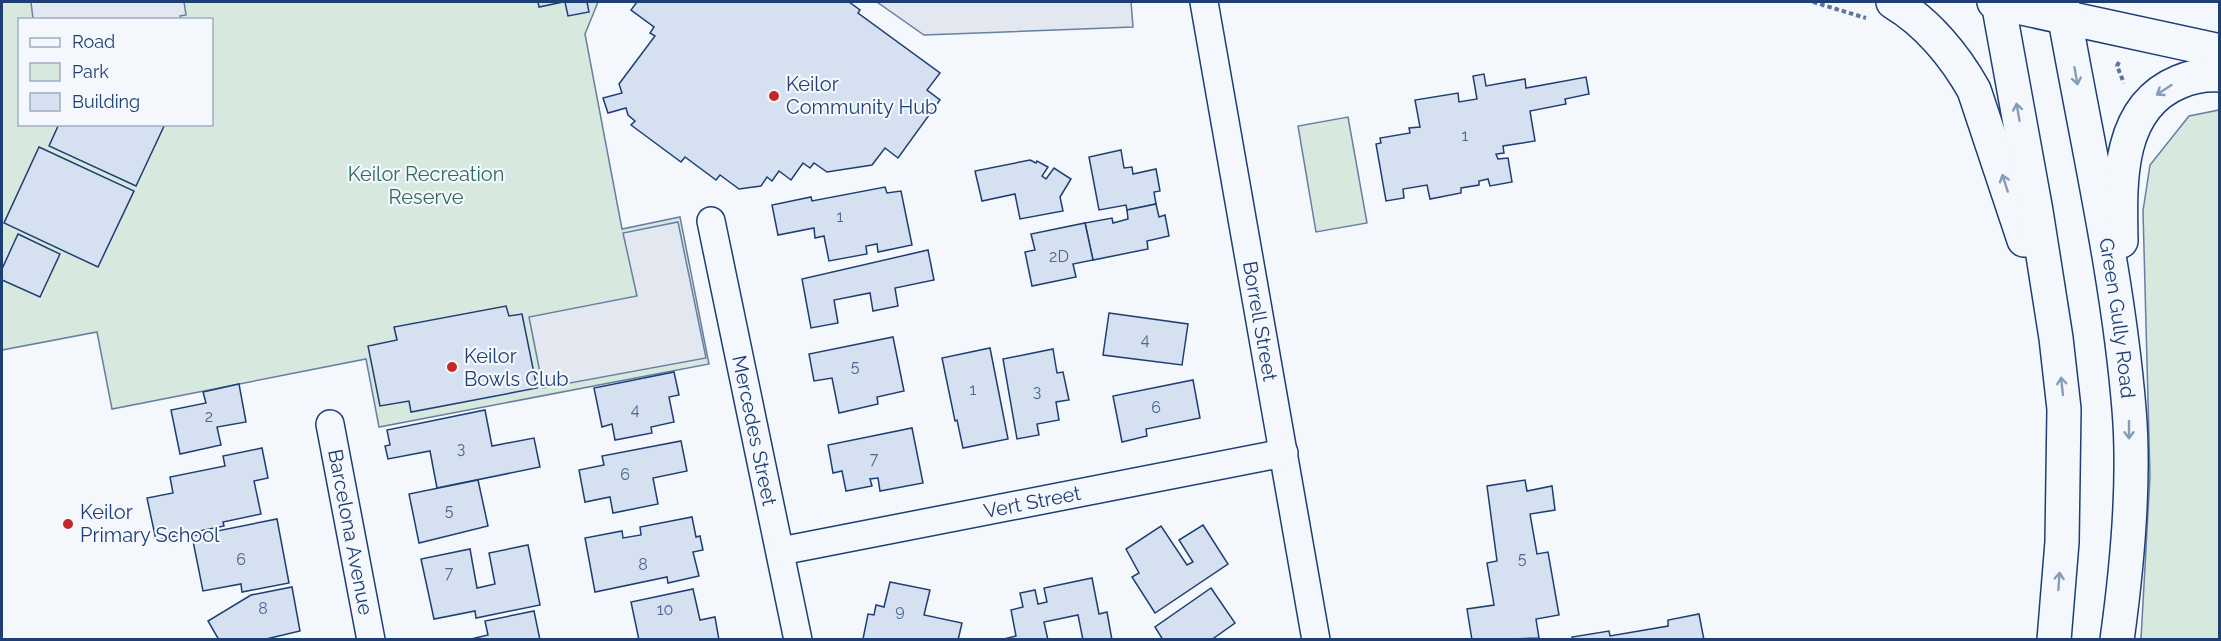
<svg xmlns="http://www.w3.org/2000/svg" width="2221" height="641" viewBox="0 0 2221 641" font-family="Raleway,sans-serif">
	<rect width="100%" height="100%" fill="#f4f7fb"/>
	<g fill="#d7e8df" stroke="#687fa3" stroke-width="1.5" fill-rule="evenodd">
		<path d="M2 2H598L585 34 622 229 680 217 709 364 379 427 366 359 112 409 97 332 2 350ZM20 20H212V124H20Z"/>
		<polygon points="2219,110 2219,639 2141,639 2150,476 2143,211 2150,165 2189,116"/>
		<polygon points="1348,117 1367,223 1316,232 1298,126"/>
	</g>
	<g fill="#e3e8f0" stroke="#687fa3" stroke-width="1.5">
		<polygon points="31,2 184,2 186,15 180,16 180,20 33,19"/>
		<polygon points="877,2 1131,2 1133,27 924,35"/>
		<polygon points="678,222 706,358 543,388 529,317 637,296 623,233"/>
	</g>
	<g fill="#d5e0f0" stroke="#1d3f73" stroke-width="1.5">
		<polygon points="538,2 563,2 539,7"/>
		<polygon points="565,2 587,2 589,12 568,16"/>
		<polygon points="637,2 849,2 860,10 858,13 940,73 927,90 940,100 898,158 885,148 872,165 827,172 814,163 810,168 803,163 791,180 779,171 772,181 767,177 761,186 739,189 720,175 716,180 685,157 681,162 631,125 635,121 628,115 626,108 608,113 603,98 622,93 619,84 655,36 650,33 654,27 631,10"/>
		<polygon points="1484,74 1486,86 1525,79 1526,88 1586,77 1589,94 1565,99 1566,104 1530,111 1535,141 1503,146 1504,153 1496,154 1498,159 1508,158 1512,182 1490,186 1488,179 1479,181 1479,185 1461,188 1461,193 1430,199 1427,185 1403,189 1404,198 1386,201 1376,144 1381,143 1380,138 1410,133 1409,128 1420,127 1415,100 1458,93 1459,102 1477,99 1473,76"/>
		<polygon points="59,124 165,124 136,186 49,146"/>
		<polygon points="39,147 134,191 98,267 4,223"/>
		<polygon points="1121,150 1124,168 1132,167 1133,174 1156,169 1160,191 1154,192 1156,204 1127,210 1126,205 1099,210 1089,157"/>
		<polygon points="1030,160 1036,163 1037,161 1048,167 1042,176 1046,179 1054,168 1071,179 1060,197 1063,211 1020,219 1015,194 982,201 975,171"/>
		<polygon points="885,187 887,193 901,191 912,245 878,252 877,244 866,246 867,254 829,261 824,236 815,238 814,228 778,235 772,205 811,197 812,201"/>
		<polygon points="1156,204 1159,217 1165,215 1169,236 1147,241 1148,249 1093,260 1085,223 1112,218 1113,223 1128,219 1127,210"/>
		<polygon points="1085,223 1093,260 1073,264 1076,277 1032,286 1025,252 1035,250 1031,234"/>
		<polygon points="18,234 60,254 40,297 2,280 2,269"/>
		<polygon points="928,250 934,280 895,288 898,306 873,311 870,293 834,300 838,323 811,328 802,279"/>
		<polygon points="506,306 509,316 522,314 537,388 411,412 409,401 380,406 368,346 397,340 394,327"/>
		<polygon points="1109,313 1188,324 1182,365 1103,355"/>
		<polygon points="893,337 904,391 877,397 878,404 839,413 832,378 814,381 809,354"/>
		<polygon points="990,348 1008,439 963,448 957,420 955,421 942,358"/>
		<polygon points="1053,349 1057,373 1063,372 1069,400 1056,402 1059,420 1037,424 1039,435 1017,439 1003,359"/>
		<polygon points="674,372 679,395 669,397 674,422 651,427 652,433 615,440 612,424 602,427 594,388"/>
		<polygon points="1193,380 1200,418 1146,429 1147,436 1122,442 1113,396"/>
		<polygon points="239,384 246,422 217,427 221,445 180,454 171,410 206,403 203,392"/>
		<polygon points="485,410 492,446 534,438 540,467 437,488 430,451 388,459 385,446 390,445 387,430"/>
		<polygon points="912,428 923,483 880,491 878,478 870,479 872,486 846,491 842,471 833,473 828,445"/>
		<polygon points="681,441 687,471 653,478 658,504 613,513 610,497 585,502 579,470 604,465 602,456"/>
		<polygon points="262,448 268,478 254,481 261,514 223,522 224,526 156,540 147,498 173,493 170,477 225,466 223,456"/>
		<polygon points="478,480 488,526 419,543 409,494"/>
		<polygon points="1525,480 1527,491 1552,486 1555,510 1530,514 1537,554 1548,552 1559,615 1536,619 1539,638 1472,640 1467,609 1494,605 1487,563 1497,561 1487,486"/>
		<polygon points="692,517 696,537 700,536 703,550 693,552 699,576 668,583 667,577 595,592 585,538 622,531 623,538 641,535 640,527"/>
		<polygon points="277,519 289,583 242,592 241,584 203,591 192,536"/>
		<polygon points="1203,525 1228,564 1155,613 1132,577 1139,573 1126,549 1161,526 1187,565 1193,562 1179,540"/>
		<polygon points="528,545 540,605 476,618 475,611 434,619 421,559 470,549 477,588 495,584 489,553"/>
		<polygon points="1092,578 1099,614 1107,612 1112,640 1083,640 1078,615 1044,622 1048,640 1000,640 1016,636 1011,610 1023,607 1020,593 1035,590 1038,604 1047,602 1044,588"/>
		<polygon points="890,582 930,590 924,615 962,623 958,640 863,639 868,614 874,615 876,605 884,607"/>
		<polygon points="292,587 300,631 262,640 219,640 208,621 251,595"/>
		<polygon points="1211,588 1235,623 1211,640 1163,640 1155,627"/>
		<polygon points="693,589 700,620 715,617 719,640 639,640 631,602"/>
		<polygon points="534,611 540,640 467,640 488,635 485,621"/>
		<polygon points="1699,614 1704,640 1573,640 1572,637 1609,631 1610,636 1668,626 1668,620"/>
	</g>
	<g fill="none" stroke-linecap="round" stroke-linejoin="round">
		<g stroke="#1d3f73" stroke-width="30">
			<g id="minor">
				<path id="s1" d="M1204 2 1316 640"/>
				<path id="s2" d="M711 221 798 640"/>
				<path id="s3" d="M330 424 371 640"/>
				<path id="s4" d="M781 551 1284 453"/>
			</g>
		</g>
		<g stroke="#1d3f73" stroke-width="36">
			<g id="primary">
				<path d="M1893 2C1927 22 1955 56 1974 90L2024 240"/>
				<polyline points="1994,2 2220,51"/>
				<polyline points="1998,2 2036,211 2056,338 2064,409 2062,542 2054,640"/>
				<path id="s5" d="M2062 2C2085 135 2118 274 2129 409 2135 481 2127 568 2117 640"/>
				<path d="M2121 241C2120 185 2116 108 2179 82 2191 77 2206 74 2220 75"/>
			</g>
		</g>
		<g stroke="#5e769c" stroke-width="4" stroke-dasharray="4.5 3" stroke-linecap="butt">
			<polyline points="1813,2 1866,18"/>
			<polyline points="2119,62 2117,66 2124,83"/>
		</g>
		<use href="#minor" stroke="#f4f7fb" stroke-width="27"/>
		<use href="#primary" stroke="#f4f7fb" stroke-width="33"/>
	</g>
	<defs><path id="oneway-shaft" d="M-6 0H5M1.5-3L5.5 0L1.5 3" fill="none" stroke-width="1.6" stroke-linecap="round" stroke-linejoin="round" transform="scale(1.5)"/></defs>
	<g stroke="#889bb7">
		<use href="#oneway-shaft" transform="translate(2076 76) rotate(80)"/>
		<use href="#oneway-shaft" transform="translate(2164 90) rotate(147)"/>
		<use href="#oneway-shaft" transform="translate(2018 112) rotate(-100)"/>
		<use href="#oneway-shaft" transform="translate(2005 183) rotate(-108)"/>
		<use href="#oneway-shaft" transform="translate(2062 386) rotate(-96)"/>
		<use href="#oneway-shaft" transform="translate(2129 430) rotate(90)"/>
		<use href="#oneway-shaft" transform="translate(2059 581) rotate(-86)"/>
	</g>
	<g fill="#c62828" stroke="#f4f7fb" stroke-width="2">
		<circle cx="774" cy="96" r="6"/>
		<circle cx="452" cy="367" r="6"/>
		<circle cx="68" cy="524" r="6"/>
	</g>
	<g text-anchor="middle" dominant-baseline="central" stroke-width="4.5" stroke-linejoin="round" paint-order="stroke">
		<g font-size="16" fill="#4b6792">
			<text x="1465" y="135">1</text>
			<text x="840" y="216">1</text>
			<text x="1059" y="256">2D</text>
			<text x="1145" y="339">4</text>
			<text x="855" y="366">5</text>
			<text x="973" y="389">1</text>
			<text x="1037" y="391">3</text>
			<text x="1156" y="407">6</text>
			<text x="635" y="409">4</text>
			<text x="209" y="416">2</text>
			<text x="461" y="448">3</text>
			<text x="874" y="458">7</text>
			<text x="625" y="474">6</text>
			<text x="449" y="510">5</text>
			<text x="1522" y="558">5</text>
			<text x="241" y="559">6</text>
			<text x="643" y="564">8</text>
			<text x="449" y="572">7</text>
			<text x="263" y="608">8</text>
			<text x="665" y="609">10</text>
			<text x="900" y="610">9</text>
		</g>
		<g font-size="20" fill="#1d3f73" stroke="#f4f7fb" text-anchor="start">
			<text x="786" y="84">Keilor<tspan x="786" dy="23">Community Hub</tspan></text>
			<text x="464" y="356">Keilor<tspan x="464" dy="23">Bowls Club</tspan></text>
			<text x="80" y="512">Keilor<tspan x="80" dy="23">Primary School</tspan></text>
		</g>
		<g font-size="20" fill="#2c6c60" stroke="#f4f7fb">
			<text x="426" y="174">Keilor Recreation<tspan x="426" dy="23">Reserve</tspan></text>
		</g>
		<g font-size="20" fill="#1d3f73" stroke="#f4f7fb">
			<text stroke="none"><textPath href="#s5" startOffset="321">Green Gully Road</textPath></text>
			<text stroke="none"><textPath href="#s1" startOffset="324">Borrell Street</textPath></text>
			<text stroke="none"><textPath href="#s2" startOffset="214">Mercedes Street</textPath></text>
			<text stroke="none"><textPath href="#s4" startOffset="256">Vert Street</textPath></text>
			<text stroke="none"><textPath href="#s3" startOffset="110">Barcelona Avenue</textPath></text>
		</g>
	</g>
	<rect width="2221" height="641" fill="none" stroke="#1d3f73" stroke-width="6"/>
	<rect x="18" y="18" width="195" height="108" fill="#f4f7fb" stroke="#9eadc5" stroke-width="1.5"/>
	<rect x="30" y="38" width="30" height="9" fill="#f4f7fb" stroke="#9eadc5" stroke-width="1.5"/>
	<text x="72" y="48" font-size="18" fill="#1d3f73">Road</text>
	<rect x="30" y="63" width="30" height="18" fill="#d7e8df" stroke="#9eadc5" stroke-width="1.5"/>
	<text x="72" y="78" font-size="18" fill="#1d3f73">Park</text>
	<rect x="30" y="93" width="30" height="18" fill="#d5e0f0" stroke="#9eadc5" stroke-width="1.5"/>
	<text x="72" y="108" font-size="18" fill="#1d3f73">Building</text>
</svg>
